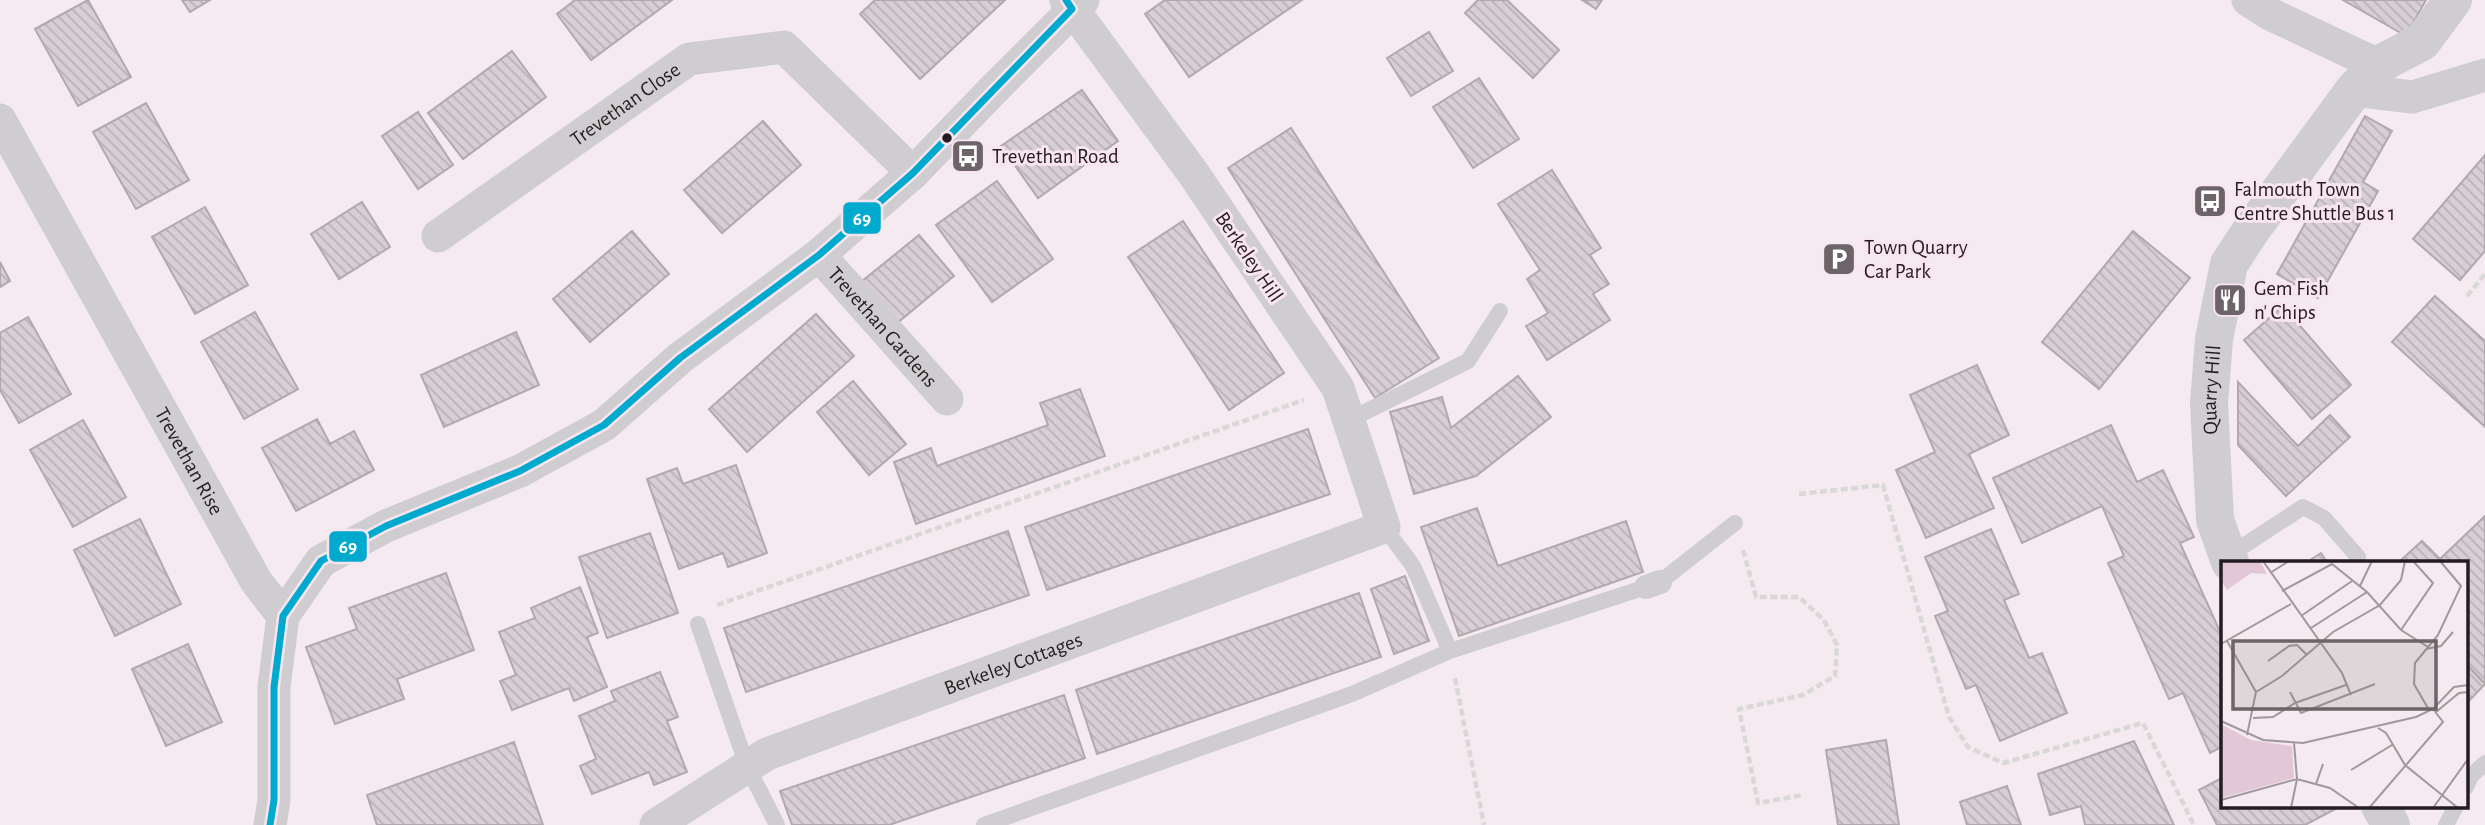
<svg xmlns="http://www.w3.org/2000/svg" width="2485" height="825" viewBox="0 0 2485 825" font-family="'Alegreya Sans',sans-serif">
	<defs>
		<pattern id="building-back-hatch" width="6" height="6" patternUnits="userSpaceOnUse" patternTransform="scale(1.75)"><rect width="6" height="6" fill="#d7cfd3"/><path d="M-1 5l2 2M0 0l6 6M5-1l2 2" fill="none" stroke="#b8b1b5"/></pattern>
	</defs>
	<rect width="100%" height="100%" fill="#f4eaef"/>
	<g fill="url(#building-back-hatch)" stroke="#b0a9ad" stroke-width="2">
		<polygon points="88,0 131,77 78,106 35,29"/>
		<polygon points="182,0 210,0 190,12"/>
		<polygon points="575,0 672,0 591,60 557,14"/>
		<polygon points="875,0 1005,0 920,79 860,14"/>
		<polygon points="1165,0 1302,0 1189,77 1145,14"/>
		<polygon points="1478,0 1507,0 1559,50 1533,78 1465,13"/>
		<polygon points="1582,0 1602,0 1596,9"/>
		<polygon points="2343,0 2426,0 2406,36"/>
		<polygon points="1429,32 1453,71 1411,96 1387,58"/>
		<polygon points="512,51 546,97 463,159 428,113"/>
		<polygon points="1479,78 1519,139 1473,168 1433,107"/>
		<polygon points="1082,90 1118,141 1038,198 1001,146"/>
		<polygon points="146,103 189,180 136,209 93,132"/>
		<polygon points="418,112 453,165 418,189 382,136"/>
		<polygon points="2365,116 2392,131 2363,182 2378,191 2318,298 2277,274"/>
		<polygon points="763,121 801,165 722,233 684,190"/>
		<polygon points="1291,128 1439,358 1375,398 1228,168"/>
		<polygon points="2485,155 2485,251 2460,280 2413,239"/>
		<polygon points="1552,170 1601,248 1590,255 1609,284 1593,294 1610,320 1547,360 1526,326 1548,313 1527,279 1540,270 1498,204"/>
		<polygon points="997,181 1053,259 992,302 936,225"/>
		<polygon points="362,202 390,247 339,279 311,234"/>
		<polygon points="205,207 248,285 195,314 152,237"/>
		<polygon points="1183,221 1284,373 1229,410 1128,257"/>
		<polygon points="632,231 669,274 590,342 553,299"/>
		<polygon points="2133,231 2190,278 2099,389 2042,342"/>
		<polygon points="919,235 954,276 896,324 861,282"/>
		<polygon points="0,262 10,281 0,287"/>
		<polygon points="2435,296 2485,341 2485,427 2392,342"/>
		<polygon points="2283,306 2351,385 2312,419 2244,340"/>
		<polygon points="255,312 298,389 244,419 201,342"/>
		<polygon points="816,314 854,356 747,452 709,409"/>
		<polygon points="28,317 71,394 19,423 0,390 0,333"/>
		<polygon points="516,332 539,385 444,427 421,375"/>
		<polygon points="1977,365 2009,435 1969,454 1994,508 1926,538 1896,470 1935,452 1910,395"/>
		<polygon points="1518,376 1551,417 1476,476 1414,494 1390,412 1442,397 1451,428"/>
		<polygon points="853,381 906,444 869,475 817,412"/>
		<polygon points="2238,382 2298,446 2330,415 2350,437 2286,496 2238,445"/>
		<polygon points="1080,389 1105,456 916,524 894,462 931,448 937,466 1048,425 1040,403"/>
		<polygon points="317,419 330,444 354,431 374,470 296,511 262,448"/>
		<polygon points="83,420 126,497 73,527 30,450"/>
		<polygon points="2111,425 2137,482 2163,470 2194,537 2180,543 2222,636 2222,747 2210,753 2183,693 2169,699 2108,563 2124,556 2102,506 2022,543 1993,478"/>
		<polygon points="1308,429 1330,494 1047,590 1025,527"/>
		<polygon points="736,465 767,553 728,567 723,553 679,569 647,479 677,468 683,484"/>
		<polygon points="1477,508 1498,566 1626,521 1643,572 1459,636 1421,527"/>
		<polygon points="2485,516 2485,684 2466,664 2466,562 2399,562 2422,541 2440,559"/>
		<polygon points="140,519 181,604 115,636 74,550"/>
		<polygon points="1991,529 2019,594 2004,600 2029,658 2042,653 2067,713 2000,741 1976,685 1966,689 1935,616 1948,611 1925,557"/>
		<polygon points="1008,531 1029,595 746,692 724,628"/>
		<polygon points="650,533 678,613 607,638 579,557"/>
		<polygon points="2321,553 2327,562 2307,562"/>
		<polygon points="446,573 474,650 397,679 404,699 335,724 306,647 357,629 349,608"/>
		<polygon points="1405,576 1429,641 1394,654 1371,589"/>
		<polygon points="580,587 598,633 587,637 607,687 574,701 569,688 512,710 500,681 516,675 499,632 535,618 531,608"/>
		<polygon points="1359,593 1381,657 1097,754 1076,690"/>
		<polygon points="188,644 222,722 166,746 132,669"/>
		<polygon points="2466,664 2485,684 2466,704"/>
		<polygon points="660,672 678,717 667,721 687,772 654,785 649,772 592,794 580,766 596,759 579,716 615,701 611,691"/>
		<polygon points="1064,695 1085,758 889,825 792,825 780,791"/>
		<polygon points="1886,740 1899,825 1838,825 1826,750"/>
		<polygon points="2134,741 2174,825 2085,825 2081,806 2050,815 2038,774"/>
		<polygon points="514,742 543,825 377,825 367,795"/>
		<polygon points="2222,778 2222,806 2341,806 2305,825 2217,825 2199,790"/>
		<polygon points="2007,786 2021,825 1967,825 1960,802"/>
	</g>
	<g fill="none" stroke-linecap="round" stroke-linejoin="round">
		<g stroke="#dad7d9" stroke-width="4.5" stroke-dasharray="7 3.5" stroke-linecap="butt">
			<polyline points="2467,296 2485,274"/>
			<polyline points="1799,494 1883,485 1949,717 1968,747 2003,763 2143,723 2194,825"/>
			<polyline points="1743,550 1756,597 1799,597 1824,620 1837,645 1835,676 1803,695 1739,709 1758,803 1803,795"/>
			<polyline points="717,605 1304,400"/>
			<polyline points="1455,678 1484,825"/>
		</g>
		<g stroke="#cfcdcf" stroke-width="16">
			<polyline points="1349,420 1468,361 1500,311"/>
			<polyline points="1384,527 1413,566 1450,651"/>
			<polyline points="2228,556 2303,507 2324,518 2358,557"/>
			<polyline points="1660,582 1735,523"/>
			<polyline points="698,624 747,766 777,825"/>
			<polyline points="2466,787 2471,776 2485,763"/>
			<polyline points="984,825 1352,694 1450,651 1646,587"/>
			<polyline points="2446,825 2456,806"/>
		</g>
		<polyline stroke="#cfcdcf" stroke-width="24" points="1646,587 1660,582"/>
		<g stroke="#cfcdcf" stroke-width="33">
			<polyline points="2248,0 2268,13 2378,65"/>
			<polyline points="2354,90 2412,97 2485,75"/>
			<path id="s1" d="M0 120 256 581 283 616 274 687V800L270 825"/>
			<path id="s2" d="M438 236 689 59 784 47 913 173"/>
			<path id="s3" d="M819 255 947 399"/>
			<polyline points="283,616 321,561 386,526 520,471 604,425 680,358 819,255 913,173 992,91 1083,0"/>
			<path id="s4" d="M656 825 767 754 1384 527 1338 388 1193 173 1066 0"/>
		</g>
		<g stroke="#cfcdcf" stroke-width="38">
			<path id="s5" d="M2230 562 2215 520 2209 403 2214 339 2229 264 2252 229 2354 90 2378 65 2422 42 2453 0"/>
			<polyline points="2380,806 2391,825"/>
		</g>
		<g stroke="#f9e5f0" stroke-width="12">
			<polyline id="bus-1" points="270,825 274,800 274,687 283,616 321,561 386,526 520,471 604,425 680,358 819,255 913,173 1072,9 1066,0"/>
		</g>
		<use href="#bus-1" stroke="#00a9ce" stroke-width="7"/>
	</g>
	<defs>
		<g id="bus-square" transform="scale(1.75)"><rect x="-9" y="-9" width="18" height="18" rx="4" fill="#6c6468" stroke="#f9e5f0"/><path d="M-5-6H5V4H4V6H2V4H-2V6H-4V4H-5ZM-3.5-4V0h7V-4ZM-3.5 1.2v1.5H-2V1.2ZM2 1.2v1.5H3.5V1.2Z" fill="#fff"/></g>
		<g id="parking-square" transform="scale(1.75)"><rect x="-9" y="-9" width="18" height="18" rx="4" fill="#6c6468" stroke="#f9e5f0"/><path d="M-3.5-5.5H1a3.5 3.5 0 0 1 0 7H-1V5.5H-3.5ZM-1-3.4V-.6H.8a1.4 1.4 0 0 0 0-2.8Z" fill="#fff"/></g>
		<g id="restaurant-square" transform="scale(1.75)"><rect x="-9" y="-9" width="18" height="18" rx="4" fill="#6c6468" stroke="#f9e5f0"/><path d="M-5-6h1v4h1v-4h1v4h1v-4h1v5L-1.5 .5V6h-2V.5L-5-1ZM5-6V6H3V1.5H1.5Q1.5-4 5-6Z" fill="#fff"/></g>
	</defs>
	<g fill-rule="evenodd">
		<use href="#bus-square" x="968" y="156"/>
		<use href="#bus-square" x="2210" y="201"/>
		<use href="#parking-square" x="1839" y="259"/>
		<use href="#restaurant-square" x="2230" y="300"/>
	</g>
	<circle fill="#231c20" stroke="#f9e5f0" stroke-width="2.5" cx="947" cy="138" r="6"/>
	<g text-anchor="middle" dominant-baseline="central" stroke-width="6" stroke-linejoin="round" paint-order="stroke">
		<g font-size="21" fill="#231c20" stroke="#f9e5f0">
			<text stroke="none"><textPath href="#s2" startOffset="229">Trevethan Close</textPath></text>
			<text transform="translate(1249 257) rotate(56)">Berkeley Hill</text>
			<text stroke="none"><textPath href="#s3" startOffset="96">Trevethan Gardens</textPath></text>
			<text stroke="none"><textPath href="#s5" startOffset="175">Quarry Hill</textPath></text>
			<text stroke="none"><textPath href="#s1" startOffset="390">Trevethan Rise</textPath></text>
			<text stroke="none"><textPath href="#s4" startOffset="394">Berkeley Cottages</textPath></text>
		</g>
		<g font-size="21" fill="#231c20" stroke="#f9e5f0" text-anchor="start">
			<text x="992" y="156">Trevethan Road</text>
			<text x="2234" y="189">Falmouth Town<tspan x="2234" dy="24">Centre Shuttle Bus 1</tspan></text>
			<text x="1864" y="247">Town Quarry<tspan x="1864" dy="24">Car Park</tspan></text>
			<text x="2254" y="288">Gem Fish<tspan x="2254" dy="24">n' Chips</tspan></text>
		</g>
	</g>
	<g transform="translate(2221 561)">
		<rect width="247" height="247" fill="#f4eaef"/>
		<path d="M0 0H39L46 13 30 12 6 29 0 20ZM0 163 30 179 71 185 73 217 0 237Z" fill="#e2c8d7"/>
		<path fill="none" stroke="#a0989c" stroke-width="2" d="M42 0 121 112 130 134M49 12 68 0M139 25 151 0M61 30 111 3 146 31 180 69 207 86M80 55 131 20M90 67 146 31M180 69 212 22 192 0M6 80 35 131 26 174M0 83 70 43M205 88 220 85 232 71M47 100 68 85 76 84 86 94M35 131 61 115 112 71 159 44 180 19 184 0M69 131 80 152 154 123M208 149 193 123 194 102 217 74 240 25 219 0M215 151 238 132 247 131M32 157 52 156 74 142 125 124M0 160 42 179 82 182 195 156 212 148 233 126 247 124M157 167 165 172 184 204 237 247M130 209 171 184M95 223 102 203M0 239 76 218 109 227 138 247M70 247 76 218 73 182M148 247 222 161 212 148M212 247 247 198"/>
		<path fill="#6c6468" fill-opacity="0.15" stroke="#6c6468" stroke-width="3.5" d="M12 80H215V148H12Z"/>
		<rect width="247" height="247" fill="none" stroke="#231c20" stroke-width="3.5"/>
	</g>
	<g stroke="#f9e5f0" stroke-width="2.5">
		<rect x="842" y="201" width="40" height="34" rx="7" fill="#00a9ce"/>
		<rect x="328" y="530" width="40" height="33" rx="7" fill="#00a9ce"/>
	</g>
	<g font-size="19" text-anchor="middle" font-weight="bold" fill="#fff">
		<text x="862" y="225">69</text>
		<text x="348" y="553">69</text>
	</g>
</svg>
